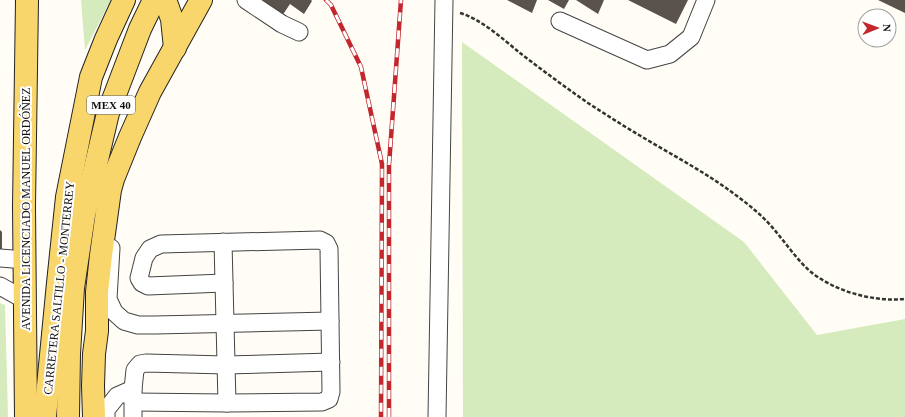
<svg xmlns="http://www.w3.org/2000/svg" width="905" height="417" viewBox="0 0 905 417" font-family="'Times New Roman',serif">
	<rect width="100%" height="100%" fill="#fffdf5"/>
	<g fill="#d5ebbd">
		<polygon points="81,0 111,0 85,50"/>
		<polygon points="462,42 744,242 817,335 905,319 905,417 463,417"/>
		<polygon points="0,303 5,305 8,417 0,417"/>
	</g>
	<g fill="#5a524d">
		<polygon points="259,0 311,0 312,1 304,14 290,4 282,16"/>
		<polygon points="507,0 537,0 532,13"/>
		<polygon points="548,0 569,0 564,9"/>
		<polygon points="576,0 604,0 598,14"/>
		<polygon points="628,0 688,0 676,24"/>
		<polygon points="878,0 905,0 905,13"/>
		<polygon points="0,230 2,232 2,251 0,251"/>
	</g>
	<g fill="none" stroke-linecap="round" stroke-linejoin="round">
		<g stroke="#444" stroke-width="19">
			<g id="minor">
				<polyline points="246,0 282,24 299,32"/>
				<polyline points="560,21 647,60 670,54 691,37 706,0"/>
				<polyline points="223,242 227,403"/>
				<polyline points="111,248 108,299 114,312 124,321 138,325 155,325 330,321"/>
				<polyline points="0,258 25,260"/>
				<polyline points="0,286 25,300"/>
				<polyline points="133,402 227,403 322,402 329,399 331,392 329,249 326,243 320,240 161,244 150,249 144,258 139,278 142,283 148,286 224,283"/>
				<polyline points="106,417 106,410 117,396 133,389"/>
				<polyline points="133,417 133,389 135,370 140,364 146,363 226,365 331,362"/>
				<polyline points="437,417 444,0"/>
			</g>
		</g>
		<g stroke="#222" stroke-width="24">
			<g id="major">
				<polyline points="161,0 167,5 172,19 175,48"/>
				<polyline points="26,417 24,206 27,0"/>
				<polyline points="45,417 58,283 67,197 91,77 106,39 124,0"/>
				<polyline points="68,417 69,354 73,288 84,215 108,113 140,29 154,0"/>
				<polyline points="94,417 93,386 94,354 97,331 97,292 101,255 110,190 113,179 130,137 150,92 201,0"/>
			</g>
		</g>
		<path stroke="#333" stroke-width="2.5" stroke-dasharray="4 2" stroke-linecap="butt" d="M460 13C481 19 503 39 520 53 542 70 565 87 588 103 605 114 622 125 639 135 672 155 707 173 737 196 752 207 766 219 777 233 788 246 798 261 811 272 836 292 874 302 905 299"/>
		<use href="#minor" stroke="#fff" stroke-width="17"/>
		<use href="#major" stroke="#f9d66b" stroke-width="22"/>
		<g stroke="#c4262e" stroke-width="4.5">
			<g id="rail">
				<polyline points="326,0 331,5 361,67 382,164 381,417"/>
				<polyline points="389,417 389,165 401,0"/>
			</g>
		</g>
		<use href="#rail" stroke="#fff" stroke-width="3" stroke-dasharray="9" stroke-linecap="butt"/>
	</g>
	<g text-anchor="middle" dominant-baseline="central" stroke-width="4" stroke-linejoin="round" paint-order="stroke">
		<rect fill="#fff" stroke="#585858" stroke-width="1" x="87" y="96" width="48" height="18" rx="3"/>
		<g font-size="11" font-weight="bold" fill="#111">
			<text x="111" y="105">MEX 40</text>
		</g>
		<g font-size="12" fill="#111" stroke="#fff">
			<text transform="translate(26 209) rotate(-90)">AVENIDA LICENCIADO MANUEL ORDÓÑEZ</text>
			<text transform="translate(59 288) rotate(-84)">CARRETERA SALTILLO - MONTERREY</text>
		</g>
	</g>
	<g transform="translate(877 28) rotate(89)"><circle r="19" fill="#ffffff" stroke="#a0a0a0"/>
	<path d="M0-3L7 15L0 10L-7 15Z" fill="#c4262e"/>
	<text y="-6" font-size="11" font-weight="bold" text-anchor="middle" fill="#111111">N</text>
	</g>
</svg>
